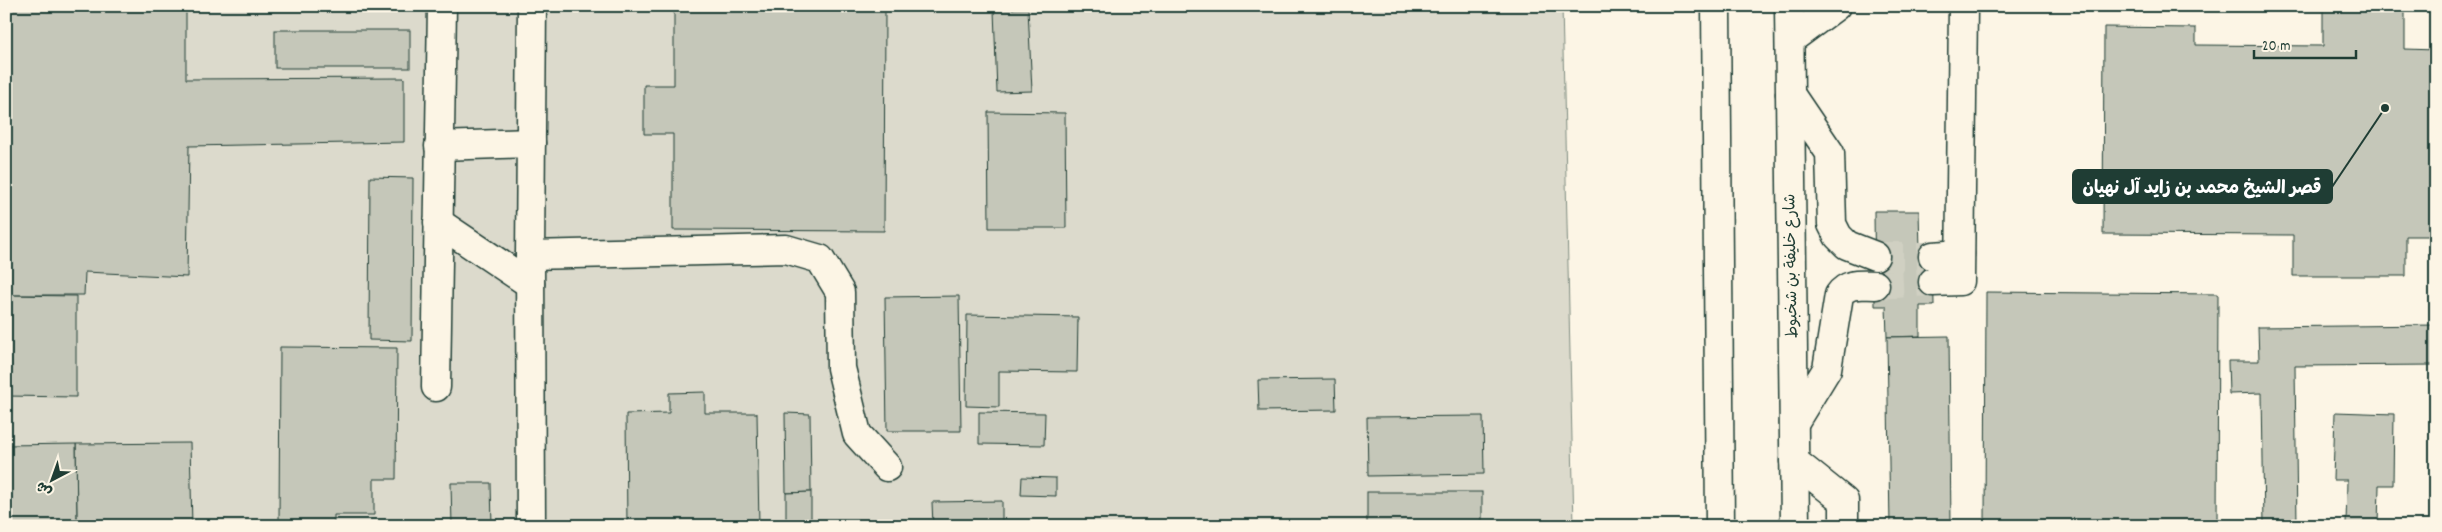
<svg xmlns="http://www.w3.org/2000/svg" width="2442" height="532" viewBox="0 0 2442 532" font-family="Dekko,'Playpen Sans Arabic',sans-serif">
	<rect width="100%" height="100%" fill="#fcf5e5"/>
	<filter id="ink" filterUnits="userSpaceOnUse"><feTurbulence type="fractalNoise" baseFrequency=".02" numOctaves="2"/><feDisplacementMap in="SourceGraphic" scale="10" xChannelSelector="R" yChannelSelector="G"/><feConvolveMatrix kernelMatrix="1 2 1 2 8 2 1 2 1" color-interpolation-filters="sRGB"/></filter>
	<g filter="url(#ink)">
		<polygon fill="#dcdacc" stroke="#7e8c80" points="6,6 1562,6 1574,526 6,526"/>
		<g fill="#c5c7b9" stroke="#1f3d34">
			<polygon points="6,6 186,6 186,79 404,78 404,142 189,146 187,277 85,272 84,295 8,295 11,229 6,229"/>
			<polygon points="2323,6 2405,6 2405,49 2436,50 2436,236 2406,236 2406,276 2293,276 2293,235 2103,234 2104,27 2196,28 2196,45 2323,46"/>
			<polygon points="674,7 885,8 884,231 673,230 673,134 644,134 644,85 674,85"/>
			<polygon points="1028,9 1032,91 997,92 994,10"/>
			<rect x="275" y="30" width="135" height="38"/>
			<polygon points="988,112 1065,113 1066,228 989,228"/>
			<polygon points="370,177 413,178 412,341 369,340"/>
			<polygon points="1874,211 1919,211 1920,249 1933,249 1934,306 1920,306 1920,336 1887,337 1886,306 1875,306"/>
			<polygon points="1986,292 2218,294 2217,526 1985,526"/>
			<polygon points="6,295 76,296 76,397 6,396"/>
			<polygon points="959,296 961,431 887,431 885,297"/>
			<polygon points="967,315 1078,317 1077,372 999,371 999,407 966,406"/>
			<polygon points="2436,325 2436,365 2295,366 2297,526 2264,526 2262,393 2229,394 2228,361 2259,361 2258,327"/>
			<polygon points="1949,336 1951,526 1890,526 1887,337"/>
			<polygon points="280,347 397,348 396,479 374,479 374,515 334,515 334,526 279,526"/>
			<polygon points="1335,379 1336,410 1259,411 1258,380"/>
			<polygon points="705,392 705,413 757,413 759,526 627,526 626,414 669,413 669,393"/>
			<polygon points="979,412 1045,413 1044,445 979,444"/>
			<polygon points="2335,412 2394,414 2393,485 2379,485 2378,526 2346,526 2347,480 2333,480"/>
			<polygon points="785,413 810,414 811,492 786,493"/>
			<polygon points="1483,416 1484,474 1368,476 1367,417"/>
			<polygon points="2434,435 2436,435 2436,526 2435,526"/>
			<polygon points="190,443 192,526 77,526 76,444"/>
			<polygon points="76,444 77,526 6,526 6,445"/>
			<polygon points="1022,477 1056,478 1056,496 1021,495"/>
			<polygon points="451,483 491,483 492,526 452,526"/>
			<polygon points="811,492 811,526 786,526 786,493"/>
			<rect x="1367" y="492" width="115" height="34"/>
			<polygon points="1002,501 1002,526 933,526 932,502"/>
		</g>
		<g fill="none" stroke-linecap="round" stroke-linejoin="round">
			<g stroke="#d0d0c2" stroke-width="28" stroke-dasharray="28 14" stroke-linecap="butt">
				<polyline points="1875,256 1933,256"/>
				<polyline points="1875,285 1933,282"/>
			</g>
			<g stroke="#1f3d34" stroke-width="31">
				<g id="minor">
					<polyline points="1790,40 1836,6"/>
					<polyline points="1790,94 1830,153 1832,224 1838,236 1847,245 1875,256"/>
					<polyline points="439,146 531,143"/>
					<polyline points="438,222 530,284"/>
					<polyline points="530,255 532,6"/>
					<polyline points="1933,256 1960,254"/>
					<polyline points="1933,282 1960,281 1963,6"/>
					<polyline points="436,387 442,6"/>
					<path d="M1794 423 1827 369 1839 295C1848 282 1861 285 1875 285"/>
					<polyline points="1794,461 1844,501 1844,526"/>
					<polyline points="531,526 530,255 786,249 820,259 840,292 841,368 857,434 887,467"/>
				</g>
			</g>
			<g stroke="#1f3d34" stroke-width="31">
				<g id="major">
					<polyline points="1716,6 1720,526"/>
					<polyline points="1789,6 1795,526"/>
				</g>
			</g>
			<use href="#minor" stroke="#fcf5e5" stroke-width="28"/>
			<use href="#major" stroke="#fcf5e5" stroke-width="28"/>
		</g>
	</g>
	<g text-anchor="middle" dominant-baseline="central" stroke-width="5" stroke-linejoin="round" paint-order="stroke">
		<g font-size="16" fill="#1f3d34" stroke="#fcf5e5">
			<text transform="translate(1792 266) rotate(-91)">شارع خليفة بن شخبوط</text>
		</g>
	</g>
	<path fill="none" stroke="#1f3d34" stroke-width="2" d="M2385 108L2332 187"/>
	<circle fill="#1f3d34" stroke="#fcf5e5" stroke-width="2" cx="2385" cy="108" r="5"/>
	<rect fill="#1f3d34" stroke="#1f3d34" stroke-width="2" x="2073" y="170" width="259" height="33" rx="5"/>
	<g font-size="18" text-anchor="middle" font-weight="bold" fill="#fff">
		<text x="2202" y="193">قصر الشيخ محمد بن زايد آل نهيان</text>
	</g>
	<rect width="2442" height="532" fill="none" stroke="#fcf5e5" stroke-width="25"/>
	<rect x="12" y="12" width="2417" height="507" fill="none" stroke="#1f3d34" stroke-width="2" filter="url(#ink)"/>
	<g transform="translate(52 480) rotate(221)" stroke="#fcf5e5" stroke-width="4" paint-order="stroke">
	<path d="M0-4L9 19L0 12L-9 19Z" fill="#1f3d34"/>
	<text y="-8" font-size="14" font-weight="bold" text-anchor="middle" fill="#1f3d34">ش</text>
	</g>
	<path d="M2254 50v8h102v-8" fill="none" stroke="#1f3d34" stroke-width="2.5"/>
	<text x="2262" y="50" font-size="15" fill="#1f3d34" stroke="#fcf5e5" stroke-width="4" paint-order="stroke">20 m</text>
</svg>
